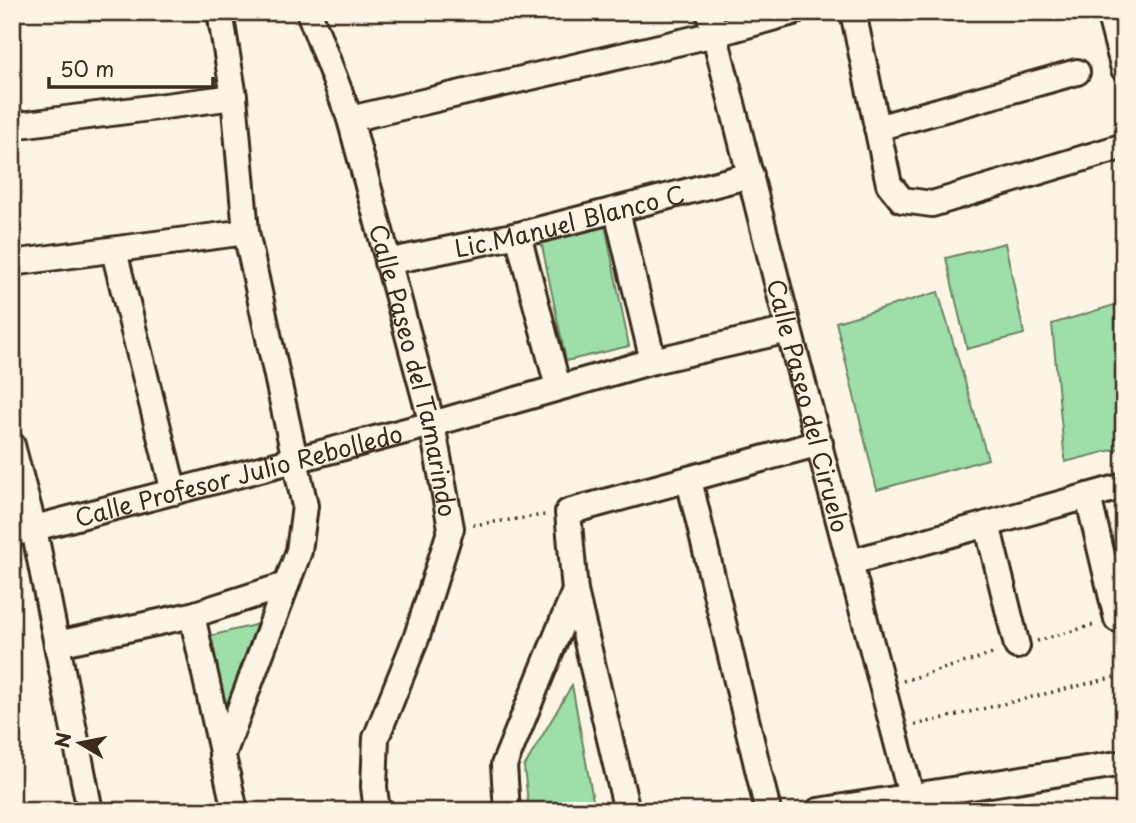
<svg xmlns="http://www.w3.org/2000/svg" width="1136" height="823" viewBox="0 0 1136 823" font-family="'Playpen Sans',sans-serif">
	<rect width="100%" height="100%" fill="#fcf5e5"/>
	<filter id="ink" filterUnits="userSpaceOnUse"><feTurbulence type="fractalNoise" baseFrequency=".0143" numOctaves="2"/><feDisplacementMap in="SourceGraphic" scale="14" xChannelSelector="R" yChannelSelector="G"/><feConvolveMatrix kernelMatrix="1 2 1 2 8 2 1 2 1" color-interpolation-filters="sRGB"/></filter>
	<g filter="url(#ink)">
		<g fill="#9edfa9" stroke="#6c8464" stroke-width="2">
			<polygon points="605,225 629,346 566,361 540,236"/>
			<polygon points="1005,243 1024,334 967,349 946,258"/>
			<polygon points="938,292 988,459 877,490 836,322"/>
			<polygon points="1124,302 1124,447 1065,462 1052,324"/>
			<polygon points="263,623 226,726 201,638"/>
			<polygon points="572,685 595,811 529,811 524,767"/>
		</g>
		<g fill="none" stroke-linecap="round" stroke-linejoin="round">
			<g stroke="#3b2a1e" stroke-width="30">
				<g id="minor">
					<polyline points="220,12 234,97 246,232 305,506 299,551 222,757"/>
					<path id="s1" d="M309 12 350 119 432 424 451 528 417 636 376 738 374 787 377 811"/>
					<path id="s2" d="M709 12 789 330 915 811"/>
					<polyline points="853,12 889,184 902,200 932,204 1124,146"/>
					<polyline points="1109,12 1124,69"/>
					<polyline points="350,119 715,34 793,12"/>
					<polyline points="12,126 234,97"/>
					<polyline points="877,128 1077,72"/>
					<polyline points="617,211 653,361"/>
					<polyline points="518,235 558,387"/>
					<polyline points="114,251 174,492"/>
					<path id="s3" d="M387 262 518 235 751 175"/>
					<polyline points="12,263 246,232"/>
					<polyline points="12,445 34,529 90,811"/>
					<polyline points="689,480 768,811"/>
					<polyline points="1088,496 1117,619"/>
					<polyline points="987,524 1017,646"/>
					<path id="s4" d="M12 534 432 424 653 361 789 330"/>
					<polyline points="851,562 1124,486"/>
					<polyline points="192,615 235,811"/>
					<polyline points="57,644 192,615 286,585"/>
					<polyline points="507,811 504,765 575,591"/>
					<polyline points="627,811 575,591 568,512 820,443"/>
					<polyline points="818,811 1124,763"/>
				</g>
			</g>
			<g stroke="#3b2a1e" stroke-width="3.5" stroke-dasharray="2 5" stroke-linecap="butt">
				<polyline points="473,525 545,515"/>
				<polyline points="1037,641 1097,624"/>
				<polyline points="903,681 996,653"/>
				<polyline points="915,725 1124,675"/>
			</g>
			<use href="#minor" stroke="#fcf5e5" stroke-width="24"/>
		</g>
	</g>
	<g text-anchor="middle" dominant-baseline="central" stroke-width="5" stroke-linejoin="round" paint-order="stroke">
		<g font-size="24" fill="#3b2a1e" stroke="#fcf5e5">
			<text stroke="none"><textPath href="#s3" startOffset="187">Lic.Manuel Blanco C</textPath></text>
			<text stroke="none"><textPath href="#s1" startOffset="374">Calle Paseo del Tamarindo</textPath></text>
			<text stroke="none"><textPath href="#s2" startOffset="406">Calle Paseo del Ciruelo</textPath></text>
			<text stroke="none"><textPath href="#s4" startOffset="234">Calle Profesor Julio Rebolledo</textPath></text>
		</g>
	</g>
	<rect width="1136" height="823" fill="none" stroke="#fcf5e5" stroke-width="42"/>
	<rect x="21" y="21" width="1094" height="781" fill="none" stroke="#3b2a1e" stroke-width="2.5" filter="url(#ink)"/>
	<g transform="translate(80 743) rotate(280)" stroke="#fcf5e5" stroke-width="5" paint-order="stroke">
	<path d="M0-5L12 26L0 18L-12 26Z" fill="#3b2a1e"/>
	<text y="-10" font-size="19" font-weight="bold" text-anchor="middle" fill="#3b2a1e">N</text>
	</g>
	<path d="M49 77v10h164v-10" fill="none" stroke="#3b2a1e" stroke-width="3.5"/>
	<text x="60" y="77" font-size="21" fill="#3b2a1e" stroke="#fcf5e5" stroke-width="5" paint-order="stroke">50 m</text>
</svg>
